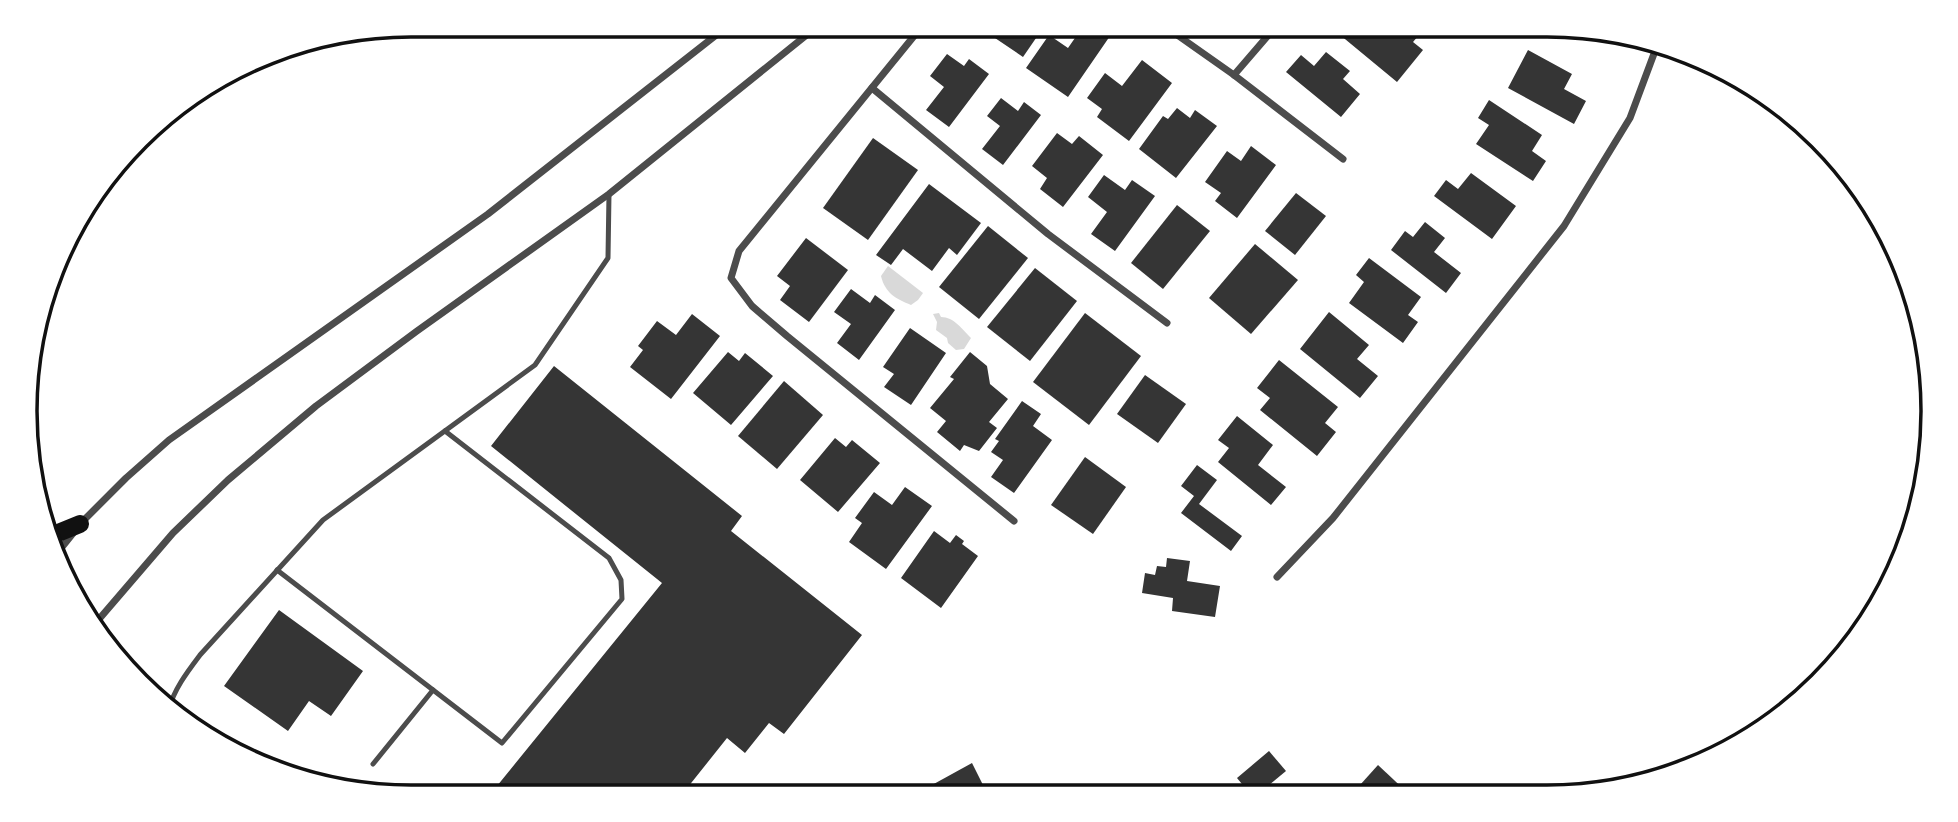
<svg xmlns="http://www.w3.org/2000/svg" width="1958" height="822" viewBox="0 0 1958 822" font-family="Ubuntu,sans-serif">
	<rect width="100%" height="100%" fill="#fff"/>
	<g fill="#d9d9d9">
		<path d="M888 266 923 293 918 300 911 305C896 299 885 293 881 276Z"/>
		<path d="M939 313 941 317C954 317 962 329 971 338L964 349 956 350 948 343 947 338 936 330 937 322 933 314Z"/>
	</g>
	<g fill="#353535">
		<polygon points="994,25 1045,25 1023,57 995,38 1001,29"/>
		<polygon points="1084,25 1093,25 1110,36 1068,97 1026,68 1049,35 1068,48"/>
		<polygon points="1328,25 1398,25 1401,27 1403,25 1421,25 1425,28 1413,42 1423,50 1397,82"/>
		<polygon points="1528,50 1572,74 1564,89 1586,101 1574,124 1508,88"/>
		<polygon points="1326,52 1350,71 1343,79 1360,94 1341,117 1286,72 1301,55 1314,66"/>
		<polygon points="947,54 964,66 969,59 989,74 949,127 926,110 944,87 930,76"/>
		<polygon points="1142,60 1172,83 1129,141 1097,117 1102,109 1087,98 1105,73 1122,86"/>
		<polygon points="1001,98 1018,111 1024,102 1041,115 1003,165 982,149 1000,126 987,116"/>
		<polygon points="1489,100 1542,135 1532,151 1546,161 1533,181 1476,144 1489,125 1478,118"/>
		<polygon points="1177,108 1190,118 1195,110 1217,126 1176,178 1139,149 1163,116 1168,119"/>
		<polygon points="1057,133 1072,144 1079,136 1103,155 1063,207 1040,189 1047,178 1032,166"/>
		<polygon points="873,138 918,170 868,240 823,208"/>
		<polygon points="1251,146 1276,165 1237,218 1215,201 1221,193 1205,182 1227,151 1241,161"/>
		<polygon points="1471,173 1516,206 1492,239 1434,196 1446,180 1458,189"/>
		<polygon points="1104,175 1125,190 1132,180 1155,196 1115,251 1091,234 1107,212 1088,197"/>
		<polygon points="929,184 981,223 957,255 949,248 932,271 903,249 891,265 876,255"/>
		<polygon points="1296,193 1326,216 1295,255 1265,231"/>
		<polygon points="1177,205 1210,231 1163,289 1131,263"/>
		<polygon points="1425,222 1445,238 1434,252 1461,273 1446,293 1391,250 1405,231 1413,237"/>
		<polygon points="988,226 1028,258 979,319 939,287"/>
		<polygon points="806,238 848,270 809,322 780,300 790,286 777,276"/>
		<polygon points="1255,244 1298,280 1251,334 1209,298"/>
		<polygon points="1369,258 1421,297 1408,315 1418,322 1403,343 1349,303 1364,282 1356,275"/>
		<polygon points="1035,268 1077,301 1030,361 987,327"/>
		<polygon points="851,289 870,303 875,295 895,310 859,360 837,343 851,324 834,312"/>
		<polygon points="1329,312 1369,345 1357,359 1378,376 1360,398 1300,349"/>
		<polygon points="1085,313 1141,356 1089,425 1033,382"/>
		<polygon points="692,314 720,336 671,399 630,367 643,350 638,346 657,321 676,335"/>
		<polygon points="910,328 946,353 911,405 884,387 894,374 883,367"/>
		<polygon points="728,352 739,361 745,353 773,376 731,425 693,393"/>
		<polygon points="970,352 987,366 990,384 1008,399 989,422 997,428 979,451 964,445 960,451 937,432 946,421 930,408 954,379 950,377"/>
		<polygon points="1279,360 1338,407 1325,423 1336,432 1317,456 1260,410 1270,398 1257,388"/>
		<polygon points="554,366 742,516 731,531 862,635 784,734 769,723 745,753 727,738 680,797 488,797 662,583 491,446"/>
		<polygon points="1145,375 1186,404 1158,443 1117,414"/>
		<polygon points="784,381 823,415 777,469 738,436"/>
		<polygon points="1022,401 1041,414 1033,426 1052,440 1014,493 991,477 1003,460 991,452 999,441 995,439"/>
		<polygon points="1237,416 1273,445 1258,465 1286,487 1271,505 1218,462 1229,448 1218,440"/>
		<polygon points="835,438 846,447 852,440 880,463 838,512 800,480"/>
		<polygon points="1085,457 1126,487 1093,534 1051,505"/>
		<polygon points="1197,465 1217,480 1199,504 1242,536 1231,551 1181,513 1194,496 1181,486"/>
		<polygon points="905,487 932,506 886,569 849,542 862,523 855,518 874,492 892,505"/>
		<polygon points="934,531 950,543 956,535 964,541 962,544 978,556 941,608 901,578"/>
		<polygon points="1167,558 1190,561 1187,581 1220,586 1215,617 1172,611 1173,598 1142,593 1145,573 1155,575 1157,566 1166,567"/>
		<polygon points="279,610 363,671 331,716 309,701 288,731 224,686"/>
		<polygon points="1269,751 1286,771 1257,795 1251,795 1237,778"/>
		<polygon points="972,763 988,795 937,796 932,785"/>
		<polygon points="1378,765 1410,795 1351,795"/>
	</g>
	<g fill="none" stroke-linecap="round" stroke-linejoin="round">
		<g stroke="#4c4c4c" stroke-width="5">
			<polyline points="277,570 502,743 622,599 621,580 609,558 445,431"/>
			<path d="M169 709C174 689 188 671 200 655L323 520 535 365 608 258 609 194"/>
			<polyline points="373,764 433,690"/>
		</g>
		<g stroke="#4c4c4c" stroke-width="7">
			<polyline points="923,25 739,251 731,278 752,306 787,336 1014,521"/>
			<polyline points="1163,25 1234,75 1343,159"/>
			<polyline points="1234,75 1277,25"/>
			<polyline points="872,88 1048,234 1167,323"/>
			<polyline points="81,523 126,478 169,440 488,214 729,25"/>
			<polyline points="58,552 74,532"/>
			<polyline points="1277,577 1333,518 1564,226 1630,118 1658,43"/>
			<polyline points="94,625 173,533 228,480 316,406 417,331 609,194 819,25"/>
		</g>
		<polyline stroke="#111" stroke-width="18" points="53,535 80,524"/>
	</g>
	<path d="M0 0H1958V822H0ZM411 37H1547A374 374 0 0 1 1921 411V411A374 374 0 0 1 1547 785H411A374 374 0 0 1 37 411V411A374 374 0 0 1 411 37Z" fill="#fff" fill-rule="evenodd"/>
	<path fill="none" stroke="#111" stroke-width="3.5" d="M411 37H1547A374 374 0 0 1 1921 411V411A374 374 0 0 1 1547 785H411A374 374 0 0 1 37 411V411A374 374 0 0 1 411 37Z"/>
</svg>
